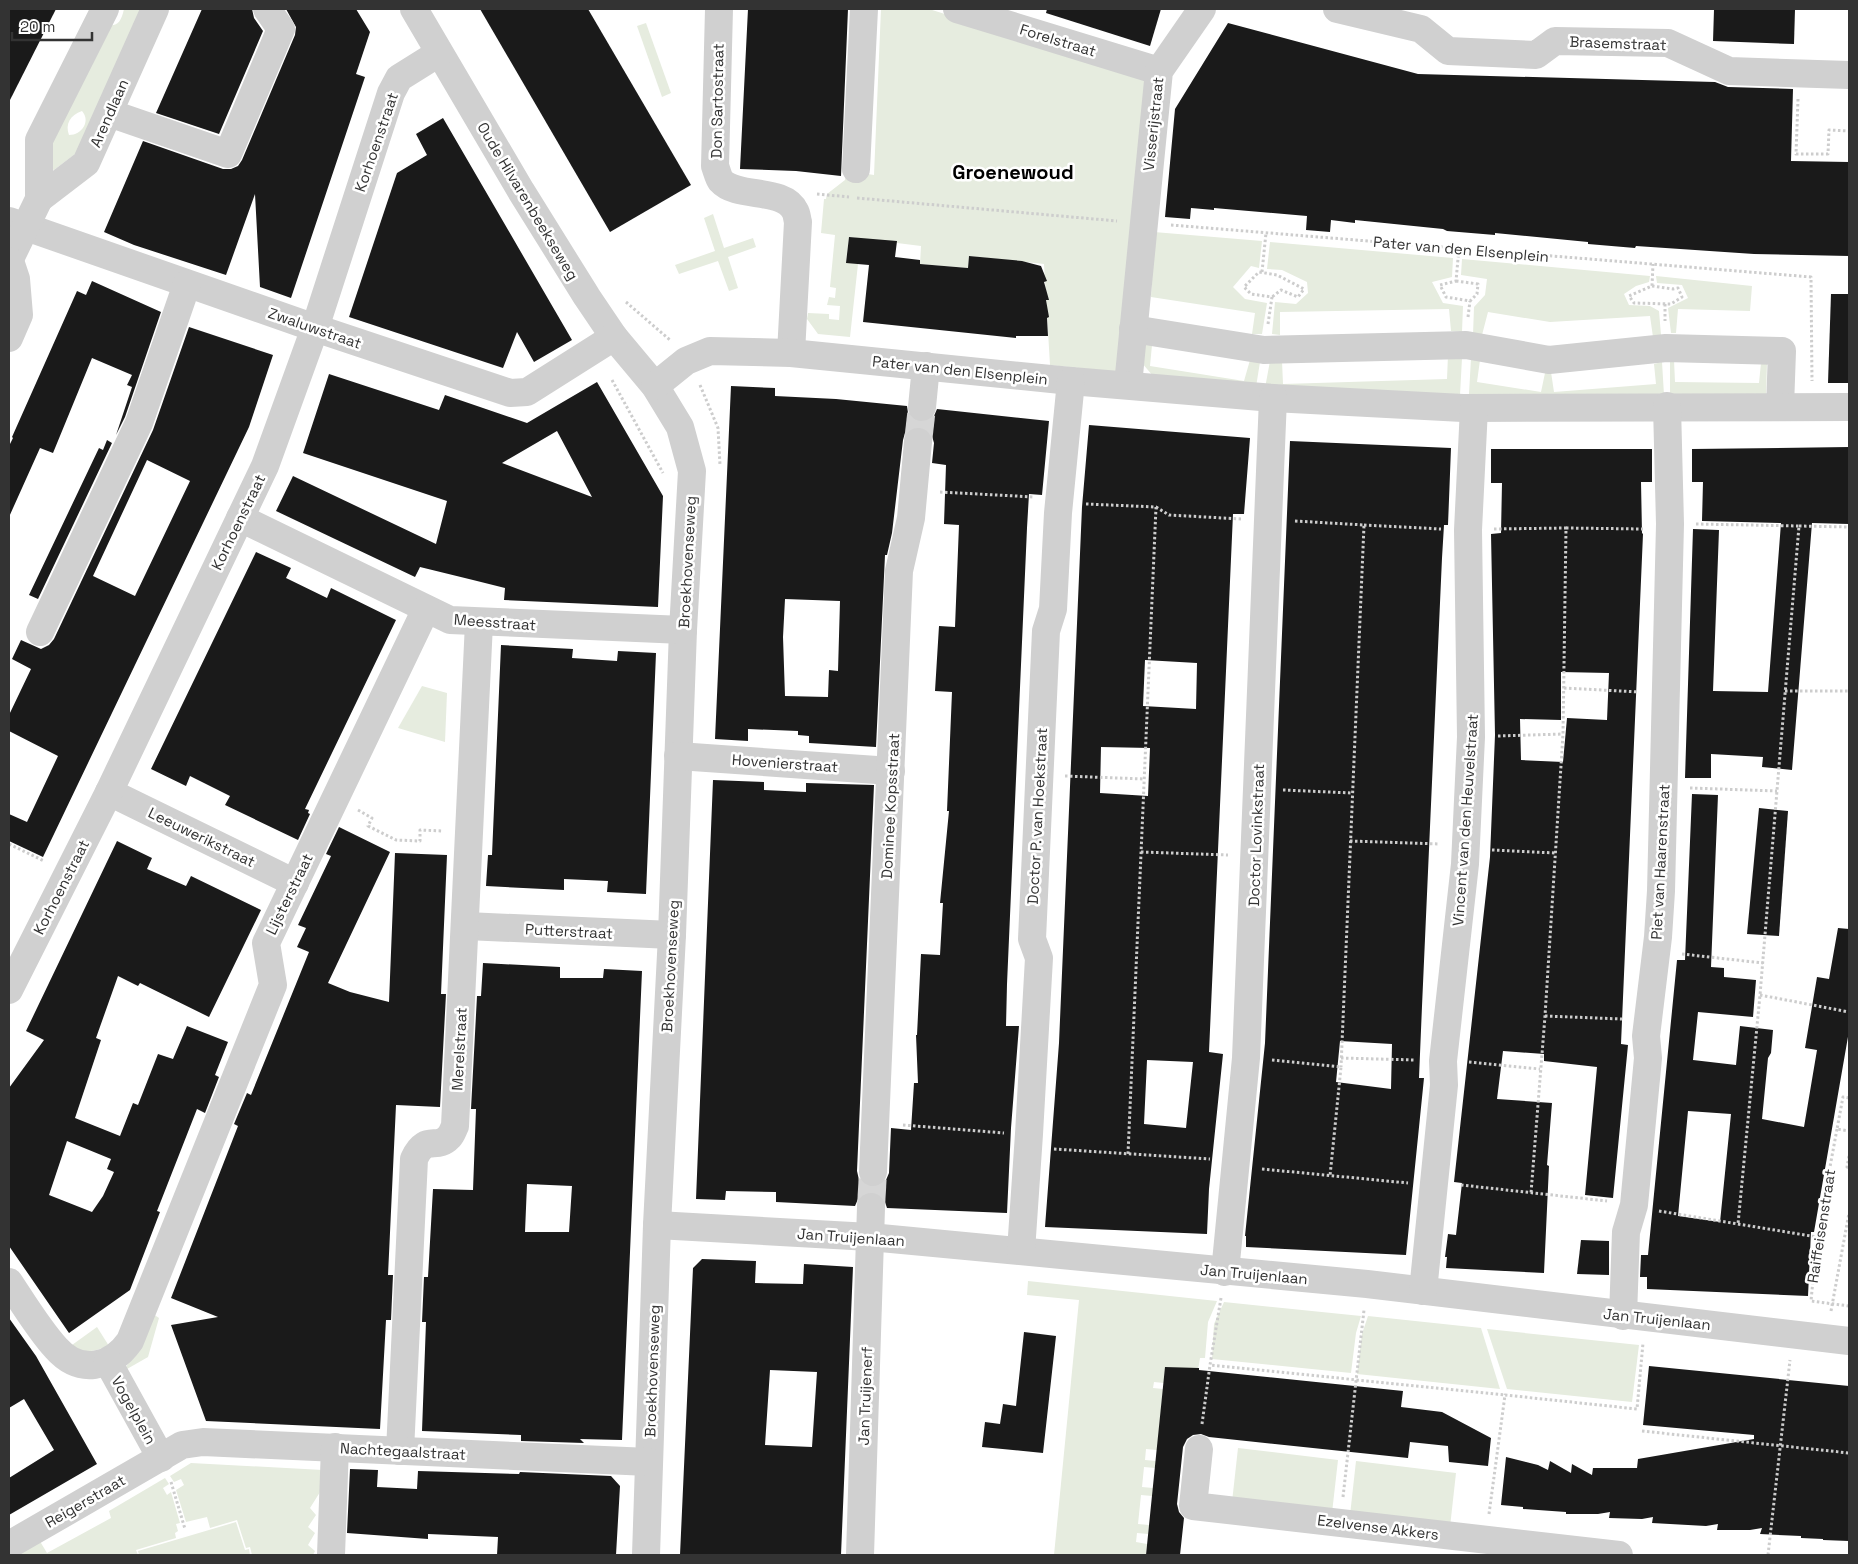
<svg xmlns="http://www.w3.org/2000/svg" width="1858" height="1564" viewBox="0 0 1858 1564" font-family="'Space Grotesk',sans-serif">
	<rect width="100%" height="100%" fill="#fff"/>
	<g fill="#e6ecdf" fill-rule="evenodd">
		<path d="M124 9H148L87 145 54 170 51 169 48 145 104 25C118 27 121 22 124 9ZM82 111C91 121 82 135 69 135 65 124 70 115 82 111Z"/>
		<polygon points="881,9 929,9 1149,79 1117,372 1050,365 1044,264 969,256 968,268 920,264 921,246 849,237 846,262 858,264 850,337 818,334 807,319 808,313 829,314 829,319 839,320 840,306 827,305 829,297 835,298 836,288 830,287 835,235 821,233 824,199 826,199 827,194 845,180 846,175 855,172 874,175"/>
		<polygon points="646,23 671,93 662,97 637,26"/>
		<polygon points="713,214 724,248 753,238 756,247 728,257 738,288 729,291 718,261 679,274 675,265 715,251 704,218"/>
		<polygon points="1154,232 1262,241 1259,268 1251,266 1233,287 1245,299 1267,303 1262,334 1252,334 1255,313 1151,297"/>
		<polygon points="1270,242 1453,258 1452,277 1432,282 1443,303 1463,306 1462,332 1451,331 1449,309 1280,312 1280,335 1272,334 1275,302 1296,304 1308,293 1307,282 1282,270 1267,269"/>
		<polygon points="1462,259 1650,276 1649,282 1636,286 1624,294 1629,305 1650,306 1659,311 1661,335 1653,337 1650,316 1550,322 1488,312 1482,335 1473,335 1474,307 1485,295 1487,279 1461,275"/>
		<polygon points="1656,276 1752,286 1750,311 1678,309 1676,333 1671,333 1668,308 1688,298 1682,285 1657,283"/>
		<polygon points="1145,345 1152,345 1150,366 1244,381 1250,360 1260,362 1256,387 1153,376 1142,363"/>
		<polygon points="1448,355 1462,358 1460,395 1265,388 1270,361 1282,361 1283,384 1447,379"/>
		<polygon points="1471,358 1480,360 1477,382 1541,392 1545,373 1551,372 1554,392 1656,384 1654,364 1662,362 1664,395 1469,394"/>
		<polygon points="1674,360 1675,382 1759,383 1761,363 1767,363 1766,397 1670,395 1670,361"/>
		<polygon points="422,686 447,693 445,742 398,728"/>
		<polygon points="1028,1281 1217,1301 1208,1322 1205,1358 1200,1358 1198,1370 1166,1367 1164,1383 1154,1382 1153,1388 1163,1389 1157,1450 1146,1449 1145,1460 1156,1461 1155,1468 1144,1467 1142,1487 1153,1488 1152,1496 1141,1495 1138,1524 1149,1525 1148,1534 1137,1533 1136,1542 1147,1544 1146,1555 1054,1555 1079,1300 1027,1295"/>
		<polygon points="1224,1302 1361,1316 1356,1333 1351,1373 1212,1359 1214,1324"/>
		<polygon points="153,1314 159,1318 148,1357 127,1369 126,1367 132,1358"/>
		<polygon points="1368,1316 1481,1328 1500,1389 1357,1374 1362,1334"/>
		<path d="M97 1327 109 1346C94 1351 85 1355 72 1345Z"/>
		<polygon points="1487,1329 1639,1345 1632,1402 1507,1389"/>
		<polygon points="1238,1448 1338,1460 1332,1513 1232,1502"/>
		<polygon points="1356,1461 1456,1473 1450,1527 1350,1515"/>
		<polygon points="191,1463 323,1470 327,1481 310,1508 316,1515 308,1527 315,1533 308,1545 315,1551 313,1555 252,1555 250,1547 246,1548 237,1520 210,1528 207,1517 186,1522 176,1490 184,1485 181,1479 174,1482 170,1476"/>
		<polygon points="165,1478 169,1484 163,1488 167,1495 171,1492 180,1523 176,1524 178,1531 175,1533 176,1538 136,1550 138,1555 9,1555 38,1538 47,1553 111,1518 109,1511"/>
		<polygon points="236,1522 245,1550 249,1549 250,1555 139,1555 138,1551"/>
	</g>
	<g fill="#1a1a1a" fill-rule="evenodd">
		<polygon points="9,9 56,9 9,102"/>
		<polygon points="202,9 252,9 254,18 263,31 219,134 156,113"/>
		<polygon points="286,9 356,9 370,32 356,74 365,77 291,298 260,287 255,194 226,275 134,245 104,232 143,141 223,169 231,169 238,166 242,160 295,35 296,27"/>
		<polygon points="480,9 588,9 691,185 610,232"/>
		<polygon points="748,9 848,9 841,176 796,171 740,169"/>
		<polygon points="1047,9 1161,9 1150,46 1046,13"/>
		<polygon points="1714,9 1795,9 1794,44 1713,41"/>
		<polygon points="1228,23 1418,74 1715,82 1728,87 1793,89 1791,161 1849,162 1849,256 1754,254 1636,246 1635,248 1588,244 1588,242 1495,233 1495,235 1447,231 1443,229 1355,220 1355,223 1331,220 1330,232 1306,230 1307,216 1214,208 1214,210 1191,208 1190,219 1165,217 1175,109"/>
		<polygon points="443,118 572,340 534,362 517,332 503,368 349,317 397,173 427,155 416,134"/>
		<polygon points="849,237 897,241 895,257 920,260 920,264 968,268 969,256 1022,261 1041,266 1047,281 1044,282 1049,300 1046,300 1049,317 1047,318 1048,336 1016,336 1016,338 863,322 869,265 846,263"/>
		<polygon points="92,281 161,312 125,417 116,435 132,387 127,385 132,375 92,358 53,453 40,448 9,517 9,446 13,438 12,437 77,291 86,295"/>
		<polygon points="1831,294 1849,294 1849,383 1828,383"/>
		<path d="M189 327 273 355 249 427 43 857 9 841V814L27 822 58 756 9 731V715L31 669 12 659 21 640 41 649 49 645 54 639 153 430ZM147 460 190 481 135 596 93 576Z"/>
		<path d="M329 374 439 410 445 395 527 423 597 382 663 496 658 607 504 600 505 588 473 580 420 567 415 577 276 511 293 476 436 544 447 501 303 453ZM557 431 592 497 502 463Z"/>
		<path d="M731 386 775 388V396L836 399 907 406 908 413 913 419 920 422 929 421 934 416 937 409 1049 421 1042 495 1029 494 1027 528 1007 984 1006 1026H1019L1011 1128 1007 1213 887 1208 884 1199 879 1194 872 1191 863 1194 858 1199 855 1206 776 1202V1192L726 1191 725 1200 696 1199 713 780 764 782V790L806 792V783L874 785 857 1171 859 1180 865 1185 872 1188 880 1186 886 1180 889 1173 891 1128 911 1130 914 1083H918L916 1035H917L921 954 940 955 943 903H940L949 811H947L952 692 935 691 939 626 955 627 959 525 944 524 946 465 932 463 934 443 932 436 927 430 920 427 911 428 905 433 903 440 892 533 887 555H885L876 747 809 743V736L798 735V731L748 729V741L715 739ZM785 599 840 601 838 671 829 670 828 697 785 696 783 637Z"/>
		<path d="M1089 425 1250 438 1244 514H1233L1209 1052 1223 1054 1209 1189 1207 1234 1045 1227 1059 1043 1082 507ZM1145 660 1197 663 1196 709 1143 706ZM1101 747 1150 748 1148 796 1100 793ZM1147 1060 1193 1062 1186 1128 1144 1124Z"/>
		<polygon points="107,440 112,443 38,599 29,595 99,448 103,450"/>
		<path d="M1290 441 1451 448 1448 525H1444L1442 558 1422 1006 1419 1078H1424L1406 1255 1246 1247V1236H1245L1265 1043ZM1340 1041 1392 1044 1391 1089 1336 1082Z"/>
		<polygon points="1849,447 1849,524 1812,523 1792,770 1762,767 1763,757 1711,754 1711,778 1685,778 1693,529 1719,530 1713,691 1768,692 1781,523 1702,521 1703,482 1692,482 1692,449"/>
		<path d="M1491 449H1652V482H1641L1642 533 1643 534 1621 1044 1628 1045 1613 1198 1585 1195 1597 1067 1544 1061V1054L1503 1051 1497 1099 1552 1103 1547 1165 1549 1166 1544 1273 1446 1268 1447 1257H1445L1448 1234 1456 1235 1462 1183 1454 1182 1490 857 1495 735 1491 534 1501 533 1502 483H1491ZM1561 672 1609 673 1607 720 1567 718 1563 762 1521 760 1520 719 1561 720Z"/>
		<polygon points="256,552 291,568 286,578 327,598 331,588 396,620 305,809 309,810 308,813 310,814 298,840 225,805 230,796 190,776 186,786 151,769"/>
		<polygon points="501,645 573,649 572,658 617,661 618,651 656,653 646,894 607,892 608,881 564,879 564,890 486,886 488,855 492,855"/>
		<path d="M1692 794 1718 795 1711 967 1724 968V977L1756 980 1753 1017 1698 1012 1693 1060 1736 1065 1740 1026 1773 1030 1771 1053 1768 1058 1762 1119 1804 1127 1817 1050 1805 1048 1817 977 1829 979 1838 928 1849 929V1031L1814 1232H1811L1808 1296 1647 1289V1277H1640L1641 1255H1648L1677 960H1685ZM1688 1111 1731 1114 1720 1222 1678 1216Z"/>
		<polygon points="1759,808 1788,811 1779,936 1747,934"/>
		<polygon points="339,827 390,852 328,983 350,992 389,1002 395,853 447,855 441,994 446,994 440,1107 396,1105 388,1275 393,1275 391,1320 386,1320 380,1429 206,1421 171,1325 218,1317 171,1298 238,1126 234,1124 247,1093 251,1095 309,952 297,947 306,928 298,925 331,856 326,854"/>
		<path d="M117 841 152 858 147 869 186 886 191 876 261 910 209 1017 140 983 138 986 118 976 96 1038 101 1040 75 1118 120 1136 133 1103 138 1105 158 1054 173 1059 187 1026 228 1042 215 1075 219 1077 205 1113 197 1109 157 1211 160 1212 130 1290 69 1333 9 1246V1088L44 1040 26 1031ZM67 1141 111 1159 107 1169 114 1172 103 1196 92 1212 49 1195Z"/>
		<path d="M483 963 560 967V978H603L604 969 642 971 622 1440 580 1439 584 1443 521 1441V1435L422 1431 426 1322H422L424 1277H428L433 1189 473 1190 476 1109H471L477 996H481ZM527 1184 572 1186 569 1232H525Z"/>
		<polygon points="1581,1240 1609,1241 1609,1275 1577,1274"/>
		<path d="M702 1259 756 1261 755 1283 803 1284 804 1264 853 1267 841 1555H680L693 1268ZM770 1370 817 1372 812 1447 765 1445Z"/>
		<polygon points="9,1318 36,1356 97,1464 9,1515 9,1478 54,1450 24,1399 9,1408"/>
		<polygon points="1024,1332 1056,1336 1043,1453 982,1447 985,1422 1000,1424 1003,1404 1016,1406"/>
		<polygon points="1649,1366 1849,1386 1849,1541 1823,1540 1823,1539 1801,1538 1801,1536 1760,1534 1762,1528 1750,1530 1717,1530 1718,1524 1706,1526 1652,1523 1653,1517 1642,1519 1609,1518 1610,1512 1598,1514 1566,1514 1566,1512 1523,1509 1523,1507 1501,1505 1506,1457 1538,1465 1548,1470 1550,1461 1571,1473 1572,1464 1592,1475 1593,1468 1637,1468 1638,1459 1754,1439 1754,1435 1643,1425"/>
		<polygon points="1165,1367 1199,1368 1199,1370 1403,1391 1401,1407 1442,1412 1491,1438 1488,1466 1449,1462 1448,1446 1410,1442 1408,1458 1209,1437 1201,1434 1193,1435 1187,1439 1183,1447 1177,1504 1179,1512 1184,1518 1180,1555 1146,1555"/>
		<polygon points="350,1469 378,1470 377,1487 417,1489 418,1471 519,1474 520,1472 611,1476 620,1486 616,1555 497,1555 498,1537 428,1534 428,1539 347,1533"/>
	</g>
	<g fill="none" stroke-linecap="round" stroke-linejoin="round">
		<g stroke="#d6d6d6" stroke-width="28" stroke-dasharray="28 14" stroke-linecap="butt">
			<polyline points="918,442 922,407"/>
			<polyline points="871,1207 873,1172"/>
		</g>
		<g stroke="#cdcdcd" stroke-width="3" stroke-dasharray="2.5 2.5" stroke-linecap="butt">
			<polyline points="1798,99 1796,154 1828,154 1829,130 1849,131"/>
			<polyline points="817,194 849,197"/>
			<polyline points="857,198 1117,221"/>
			<polyline points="1171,225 1811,277 1812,381"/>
			<polyline points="1262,272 1266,233"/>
			<polyline points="1456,281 1478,284 1477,294 1470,301 1446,297 1440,285 1456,281 1459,248"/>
			<polyline points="1652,286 1673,289 1678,288 1682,297 1671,304 1634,303 1629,296 1652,286 1653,264"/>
			<polyline points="626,302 670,340"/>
			<polyline points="1665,304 1665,321"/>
			<polyline points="1468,317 1470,301"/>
			<polyline points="1268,324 1272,297 1251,294 1244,287 1259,272 1277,275 1304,289 1298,297 1281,290 1272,297"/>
			<polyline points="612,380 663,473"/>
			<polyline points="700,385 718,428 720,465"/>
			<polyline points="940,492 1034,497"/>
			<polyline points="1086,504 1156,507 1128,1154"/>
			<polyline points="1156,507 1169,515 1241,519"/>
			<polyline points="1295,521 1364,525 1341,1067"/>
			<polyline points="1696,524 1799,526 1760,995 1738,1224"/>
			<polyline points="1364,525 1441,529"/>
			<polyline points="1799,526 1849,527"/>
			<polyline points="1566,528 1643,529"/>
			<polyline points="1494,529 1566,528 1563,734 1545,1016 1531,1193"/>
			<polyline points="1564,688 1639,692"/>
			<polyline points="1785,691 1849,691"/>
			<polyline points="1498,736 1563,734"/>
			<polyline points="1065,776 1144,779"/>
			<polyline points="1690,788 1777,791"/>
			<polyline points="1283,790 1352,793"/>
			<polyline points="358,810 372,818 368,826 396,840 420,841 420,830 443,831"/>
			<polyline points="1350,841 1439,844"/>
			<polyline points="9,844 44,861"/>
			<polyline points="1492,850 1555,853"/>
			<polyline points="1141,852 1228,855"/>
			<polyline points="1682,954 1763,963"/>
			<polyline points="1760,995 1849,1012"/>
			<polyline points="1545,1016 1622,1019"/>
			<polyline points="1341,1058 1415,1060"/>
			<polyline points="1272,1060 1341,1067 1330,1176"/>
			<polyline points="1469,1062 1540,1069"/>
			<polyline points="1849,1098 1843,1097 1837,1129 1849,1131"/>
			<polyline points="903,1125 1004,1133"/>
			<polyline points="1837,1129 1817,1237 1811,1301 1849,1306"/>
			<polyline points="1054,1149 1210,1159"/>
			<polyline points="1849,1156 1847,1167 1849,1168"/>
			<polyline points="1262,1169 1408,1183"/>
			<polyline points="1461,1185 1607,1201"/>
			<polyline points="1659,1211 1817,1237"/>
			<polyline points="1221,1298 1210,1365 1505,1395"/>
			<polyline points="1831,1311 1849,1213"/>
			<polyline points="1202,1424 1210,1365"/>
			<polyline points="1642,1431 1849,1453"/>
			<polyline points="171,1482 185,1529"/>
			<polyline points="1343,1497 1364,1310"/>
			<polyline points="1489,1514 1505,1395 1637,1409 1643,1343"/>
			<polyline points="1768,1555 1790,1360"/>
		</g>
		<g stroke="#d0d0d0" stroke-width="28">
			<polyline points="414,9 521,191 587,297 614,337 655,386 680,427 692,471 683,630 672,935 657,1225 646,1555"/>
			<path d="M719 9 715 166C717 171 718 177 721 181 737 199 784 187 795 211 797 214 797 219 798 222L791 353"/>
			<polyline points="957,9 1159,71"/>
			<polyline points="1337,9 1421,29 1448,51 1536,55 1555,41 1668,43 1729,71 1849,75"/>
			<polyline points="109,113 228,154 281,29 267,9"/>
			<polyline points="856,169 864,9"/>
			<polyline points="39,199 86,163 155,9"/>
			<polyline points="9,221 315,328 510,393 527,392 614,337"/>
			<polyline points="9,261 39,199 39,140 105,9"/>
			<polyline points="1133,329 1264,350 1466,345 1549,360 1666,348 1782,351 1780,407"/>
			<polyline points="9,338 19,315 16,279 10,261"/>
			<polyline points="1128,385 1159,71 1202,9"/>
			<polyline points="655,386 686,361 710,351 791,353 1071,381 1273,398 1463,408 1849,407"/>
			<polyline points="922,407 926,366"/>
			<polyline points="240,518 450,620 683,630"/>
			<polyline points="40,632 139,423 187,284"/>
			<polyline points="678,756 891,771"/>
			<polyline points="109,792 295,883"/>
			<polyline points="466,926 672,935"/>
			<polyline points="9,990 109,792 265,466 315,328 391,93 399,78 439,53"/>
			<polyline points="873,1172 899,571 911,518 918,442"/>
			<polyline points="657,1225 870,1237 1367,1284 1849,1341"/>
			<polyline points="1021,1251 1029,1134 1039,958 1032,939 1046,631 1053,609 1058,513 1071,381"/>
			<polyline points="1225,1272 1246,1058 1273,398"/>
			<path d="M9 1282C23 1303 40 1331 56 1348 80 1375 111 1368 130 1341L273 985 266 943 426 609"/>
			<polyline points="1423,1291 1444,1085 1443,1061 1465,864 1471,737 1468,530 1474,408"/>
			<polyline points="1623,1316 1626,1232 1634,1205 1648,1058 1646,1036 1658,937 1661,891 1670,524 1667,406"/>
			<polyline points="108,1362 161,1458"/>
			<polyline points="1199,1449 1193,1506 1619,1555"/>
			<path d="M400 1451 414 1159C426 1133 436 1151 449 1137 452 1134 453 1130 455 1126L479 623"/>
			<polyline points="9,1545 182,1445 203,1442 649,1462"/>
			<polyline points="331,1555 335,1447"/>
			<polyline points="860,1555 871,1207"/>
		</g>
	</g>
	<g text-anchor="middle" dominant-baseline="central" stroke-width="5" stroke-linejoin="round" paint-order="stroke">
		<g font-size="15" fill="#333" stroke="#fff">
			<text transform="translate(1058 40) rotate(17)">Forelstraat</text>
			<text transform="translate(1618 43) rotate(2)">Brasemstraat</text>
			<text transform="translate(717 101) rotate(-89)">Don Sartostraat</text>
			<text transform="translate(109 113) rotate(-66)">Arendlaan</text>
			<text transform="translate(1153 124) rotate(-84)">Visserijstraat</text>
			<text transform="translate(376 142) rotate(-71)">Korhoenstraat</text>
			<text transform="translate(528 201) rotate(59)">Oude Hilvarenbeekseweg</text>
			<text transform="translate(1461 249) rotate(5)">Pater van den Elsenplein</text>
			<text transform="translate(315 328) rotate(19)">Zwaluwstraat</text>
			<text transform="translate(960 370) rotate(6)">Pater van den Elsenplein</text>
			<text transform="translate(238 522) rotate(-64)">Korhoenstraat</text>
			<text transform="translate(687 562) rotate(-87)">Broekhovenseweg</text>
			<text transform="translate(495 622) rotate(4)">Meesstraat</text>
			<text transform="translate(785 763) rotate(4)">Hovenierstraat</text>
			<text transform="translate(890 806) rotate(-87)">Dominee Kopsstraat</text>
			<text transform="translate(1037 816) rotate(-87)">Doctor P. van Hoekstraat</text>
			<text transform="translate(1465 820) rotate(-86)">Vincent van den Heuvelstraat</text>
			<text transform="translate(1256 835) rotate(-88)">Doctor Lovinkstraat</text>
			<text transform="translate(202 837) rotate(26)">Leeuwerikstraat</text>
			<text transform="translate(1660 862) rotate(-87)">Piet van Haarenstraat</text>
			<text transform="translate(61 887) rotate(-63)">Korhoenstraat</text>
			<text transform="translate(289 894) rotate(-64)">Lijsterstraat</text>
			<text transform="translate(569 931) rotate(3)">Putterstraat</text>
			<text transform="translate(670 966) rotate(-87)">Broekhovenseweg</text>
			<text transform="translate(459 1049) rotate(-87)">Merelstraat</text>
			<text transform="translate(1821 1226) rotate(-81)">Raiffeisenstraat</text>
			<text transform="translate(851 1237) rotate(4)">Jan Truijenlaan</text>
			<text transform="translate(1254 1274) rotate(5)">Jan Truijenlaan</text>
			<text transform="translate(1657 1319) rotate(6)">Jan Truijenlaan</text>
			<text transform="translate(652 1371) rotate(-88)">Broekhovenseweg</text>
			<text transform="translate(865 1396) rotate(-88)">Jan Truijenerf</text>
			<text transform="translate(134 1410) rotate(61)">Vogelplein</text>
			<text transform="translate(403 1451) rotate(3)">Nachtegaalstraat</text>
			<text transform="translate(85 1501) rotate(-30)">Reigerstraat</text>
			<text transform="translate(1378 1527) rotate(7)">Ezelvense Akkers</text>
		</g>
		<g font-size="20" font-weight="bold" fill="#000" stroke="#fff">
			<text x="1013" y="172">Groenewoud</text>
		</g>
	</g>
	<rect width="1858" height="1564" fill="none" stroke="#333333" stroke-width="20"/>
	<path d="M12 32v8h80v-8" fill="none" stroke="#333333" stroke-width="2.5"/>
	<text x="20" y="32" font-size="15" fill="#333333" stroke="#ffffff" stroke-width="4" paint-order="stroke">20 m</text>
</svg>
